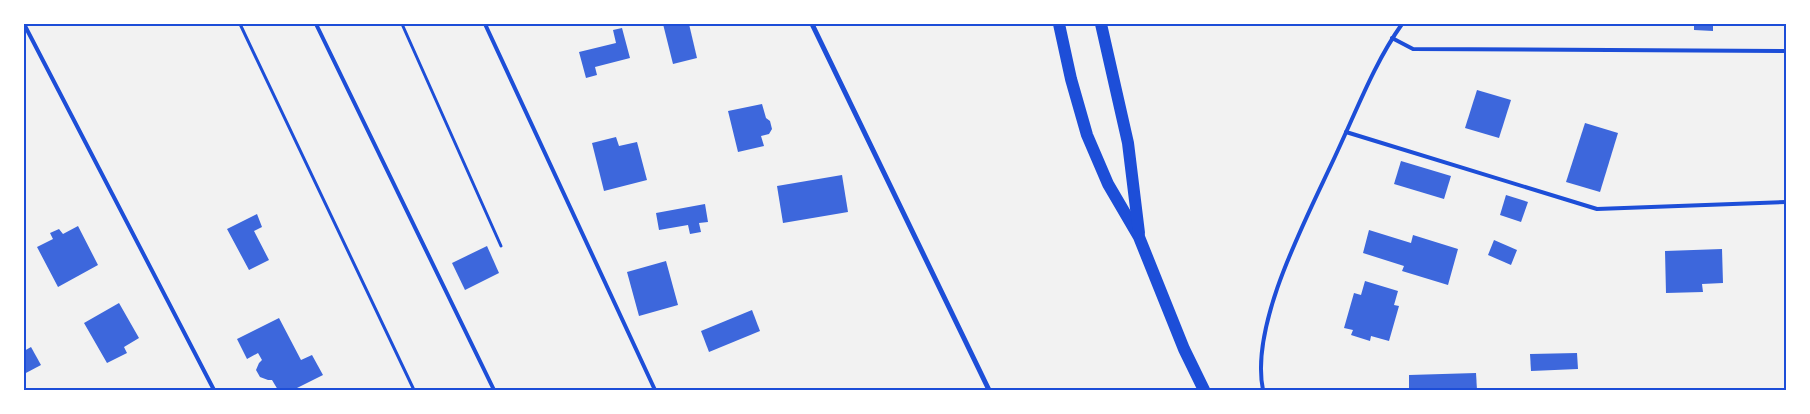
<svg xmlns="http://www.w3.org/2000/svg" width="1810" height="414" viewBox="0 0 1810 414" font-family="Manrope,sans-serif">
	<rect width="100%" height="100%" fill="#f2f2f2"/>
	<g fill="#3d67dc">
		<polygon points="663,24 689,24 697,58 673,64"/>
		<polygon points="1694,24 1713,24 1713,31 1694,30"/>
		<polygon points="622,28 630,58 595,67 597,75 586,78 579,52 616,43 613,30"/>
		<polygon points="1477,90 1511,100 1499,138 1465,128"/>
		<polygon points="762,104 766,118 770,121 772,129 769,134 761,136 764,146 738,152 728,111"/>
		<polygon points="1585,123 1618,133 1600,192 1566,182"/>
		<polygon points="616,137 619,146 637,142 647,180 604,191 592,143"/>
		<polygon points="1401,161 1451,176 1444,199 1394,184"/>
		<polygon points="842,175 848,212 783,223 777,186"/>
		<polygon points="1506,195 1528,202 1521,222 1500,215"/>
		<polygon points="705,204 708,222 699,223 701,232 690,234 688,225 659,230 656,213"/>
		<polygon points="257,214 262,227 254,231 269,260 249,270 227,229"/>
		<polygon points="78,226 98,265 58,287 37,247 53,239 50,233 59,229 63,234"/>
		<polygon points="1369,230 1411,243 1413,235 1458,249 1448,285 1402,271 1404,266 1363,253"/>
		<polygon points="1494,240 1517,250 1511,265 1488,255"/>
		<polygon points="487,246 499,273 465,290 452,263"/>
		<polygon points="1722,249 1723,283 1702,284 1703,292 1666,293 1665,251"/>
		<polygon points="666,261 678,305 639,316 627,272"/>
		<polygon points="1365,281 1398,291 1394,305 1399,306 1389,341 1371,336 1370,341 1351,335 1353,330 1344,328 1354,293 1361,295"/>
		<polygon points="119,303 139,338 124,347 127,353 107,363 84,323"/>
		<polygon points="752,310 760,331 709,352 701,331"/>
		<polygon points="279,318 301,360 312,355 323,375 293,390 278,390 272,380 268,380 260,377 256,370 259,363 262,360 258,353 247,359 237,339"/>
		<polygon points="31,347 41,365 24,374 24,351"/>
		<polygon points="1577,353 1578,369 1531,371 1530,354"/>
		<polygon points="1476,373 1477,390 1409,390 1409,375"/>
	</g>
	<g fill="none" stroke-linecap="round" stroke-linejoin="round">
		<g stroke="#1d4ed8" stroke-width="3">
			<polyline points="240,24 414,390"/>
			<polyline points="402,24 501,246"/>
		</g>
		<g stroke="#1d4ed8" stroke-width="4">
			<polyline points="24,24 214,390"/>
			<polyline points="316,24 494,390"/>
			<polyline points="485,24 655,390"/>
			<polyline points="1392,38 1413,49 1786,51"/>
			<polyline points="1346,132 1597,209 1786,202"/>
			<path d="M1263 390C1249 322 1310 212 1338 150 1358 107 1375 62 1402 24"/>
		</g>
		<polyline stroke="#1d4ed8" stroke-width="5" points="812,24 989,390"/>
		<g stroke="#1d4ed8" stroke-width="12">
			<polyline points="1059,24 1071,79 1087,135 1108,184 1139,237 1184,349 1204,390"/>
			<polyline points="1101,24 1128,143 1139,233"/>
		</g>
	</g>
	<rect width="1810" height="414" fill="none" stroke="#ffffff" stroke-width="50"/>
	<rect x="25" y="25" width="1760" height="364" fill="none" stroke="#1d4ed8" stroke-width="2"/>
</svg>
